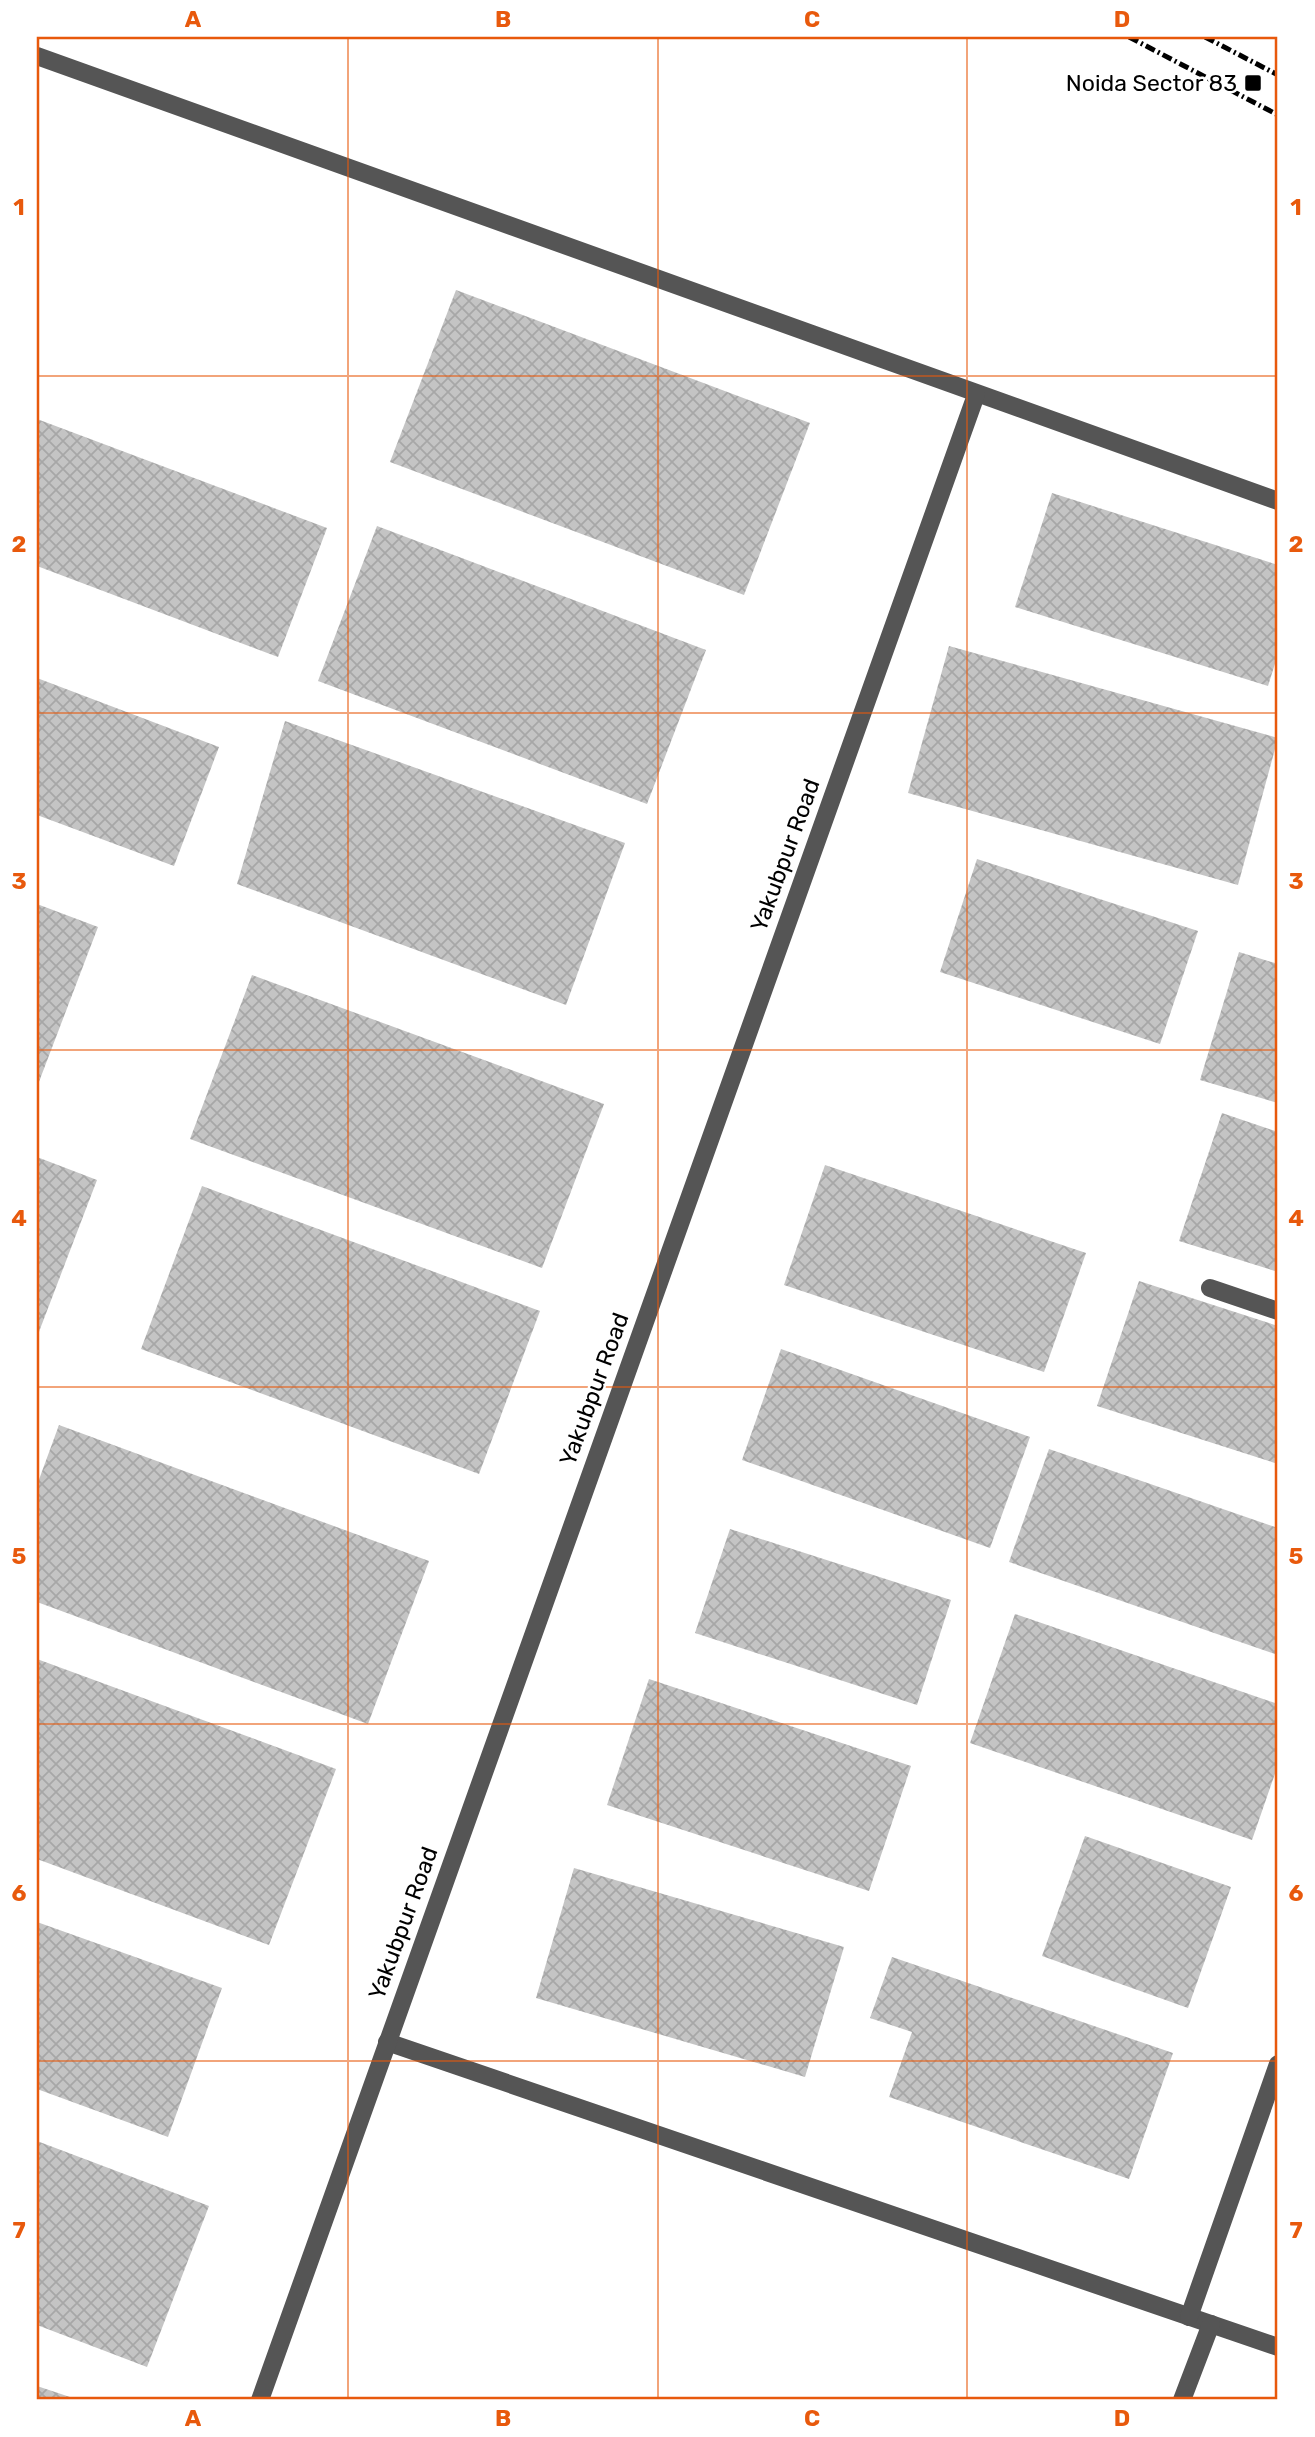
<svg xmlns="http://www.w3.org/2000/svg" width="1315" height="2437" viewBox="0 0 1315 2437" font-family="Rubik,sans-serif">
	<defs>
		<pattern id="building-cross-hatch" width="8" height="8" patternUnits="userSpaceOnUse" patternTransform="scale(1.75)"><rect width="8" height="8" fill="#c4c4c4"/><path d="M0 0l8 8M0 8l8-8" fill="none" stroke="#a7a7a7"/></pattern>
	</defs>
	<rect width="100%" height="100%" fill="#fff"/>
	<g fill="url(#building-cross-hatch)">
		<polygon points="456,290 810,423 744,595 390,462"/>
		<polygon points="37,419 327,528 278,657 37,566"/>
		<polygon points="1052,493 1278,565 1278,654 1268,686 1015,607"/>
		<polygon points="377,526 706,650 647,804 318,681"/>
		<polygon points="949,646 1278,738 1238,885 908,793"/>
		<polygon points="37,678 219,747 174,866 37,815"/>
		<polygon points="285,721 625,843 566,1005 237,884"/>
		<polygon points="977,859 1198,931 1160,1044 940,972"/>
		<polygon points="37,904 98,927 37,1087"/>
		<polygon points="1239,952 1278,964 1278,1103 1200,1080"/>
		<polygon points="252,975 604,1104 542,1268 190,1139"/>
		<polygon points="1222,1113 1278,1132 1278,1272 1179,1241"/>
		<polygon points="37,1157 97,1180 37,1337"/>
		<polygon points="825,1165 1086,1253 1044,1372 784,1285"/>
		<polygon points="202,1186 540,1311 479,1474 141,1349"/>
		<polygon points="1139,1281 1278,1326 1278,1464 1097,1406"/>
		<polygon points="781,1349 1030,1437 990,1548 742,1460"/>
		<polygon points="59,1425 429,1561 368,1724 37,1602 37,1485"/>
		<polygon points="1049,1449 1278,1528 1278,1655 1009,1562"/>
		<polygon points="730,1529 951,1600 917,1705 695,1633"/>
		<polygon points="1015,1614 1278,1704 1278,1765 1252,1840 970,1743"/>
		<polygon points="37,1659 336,1769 269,1945 37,1859"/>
		<polygon points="649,1679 911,1766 869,1891 607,1805"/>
		<polygon points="1085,1836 1231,1887 1188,2008 1042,1956"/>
		<polygon points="574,1868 844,1947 805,2077 536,1998"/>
		<polygon points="37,1922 222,1988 168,2137 37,2089"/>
		<polygon points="892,1957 1173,2053 1129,2179 889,2097 912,2032 870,2018"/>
		<polygon points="37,2141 209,2206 147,2367 37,2325"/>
		<polygon points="37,2386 79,2400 37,2400"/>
	</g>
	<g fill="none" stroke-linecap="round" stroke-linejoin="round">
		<g stroke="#555" stroke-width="18">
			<polyline points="37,56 1278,501"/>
			<polyline points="1210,1288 1278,1311"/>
			<polyline points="387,2042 1278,2347"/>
			<polyline points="1189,2317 1278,2064"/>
			<polyline points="260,2400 976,395"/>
			<polyline points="1182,2400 1211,2324"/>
		</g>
		<g stroke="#000" stroke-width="5" stroke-dasharray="10 3.5 2 3.5" stroke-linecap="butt">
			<polyline points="1129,37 1278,115"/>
			<polyline points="1205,37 1278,75"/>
		</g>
	</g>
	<path fill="none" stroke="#e8590c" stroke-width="2" stroke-opacity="0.55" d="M348 37V2400M658 37V2400M967 37V2400M37 376H1278M37 713H1278M37 1050H1278M37 1387H1278M37 1724H1278M37 2061H1278"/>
	<rect fill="#000" stroke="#fff" stroke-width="2.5" x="1244" y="74" width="18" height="18" rx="3.5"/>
	<g text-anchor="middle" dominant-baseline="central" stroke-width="5" stroke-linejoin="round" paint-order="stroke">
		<g font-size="23" fill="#000" stroke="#fff" text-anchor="end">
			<text x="1237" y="83">Noida Sector 83</text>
		</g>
		<g font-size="23" fill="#000" stroke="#fff">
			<text transform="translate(785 855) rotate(-70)">Yakubpur Road</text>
			<text transform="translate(594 1389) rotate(-70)">Yakubpur Road</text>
			<text transform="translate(403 1923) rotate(-70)">Yakubpur Road</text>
		</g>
	</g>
	<rect width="1315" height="2437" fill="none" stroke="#ffffff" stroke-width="77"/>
	<rect x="38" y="38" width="1238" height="2360" fill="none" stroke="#e8590c" stroke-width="2.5"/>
	<g font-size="23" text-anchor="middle" font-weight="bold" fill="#e8590c">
		<text x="193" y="27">A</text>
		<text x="503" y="27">B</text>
		<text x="812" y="27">C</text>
		<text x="1122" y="27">D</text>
		<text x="19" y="215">1</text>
		<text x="1296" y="215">1</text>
		<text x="19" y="552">2</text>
		<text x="1296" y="552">2</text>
		<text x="19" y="889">3</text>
		<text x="1296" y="889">3</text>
		<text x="19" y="1226">4</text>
		<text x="1296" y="1226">4</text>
		<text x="19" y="1564">5</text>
		<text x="1296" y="1564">5</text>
		<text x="19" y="1901">6</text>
		<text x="1296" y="1901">6</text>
		<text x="19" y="2238">7</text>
		<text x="1296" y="2238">7</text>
		<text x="193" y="2426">A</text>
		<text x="503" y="2426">B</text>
		<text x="812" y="2426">C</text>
		<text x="1122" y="2426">D</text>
	</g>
</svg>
